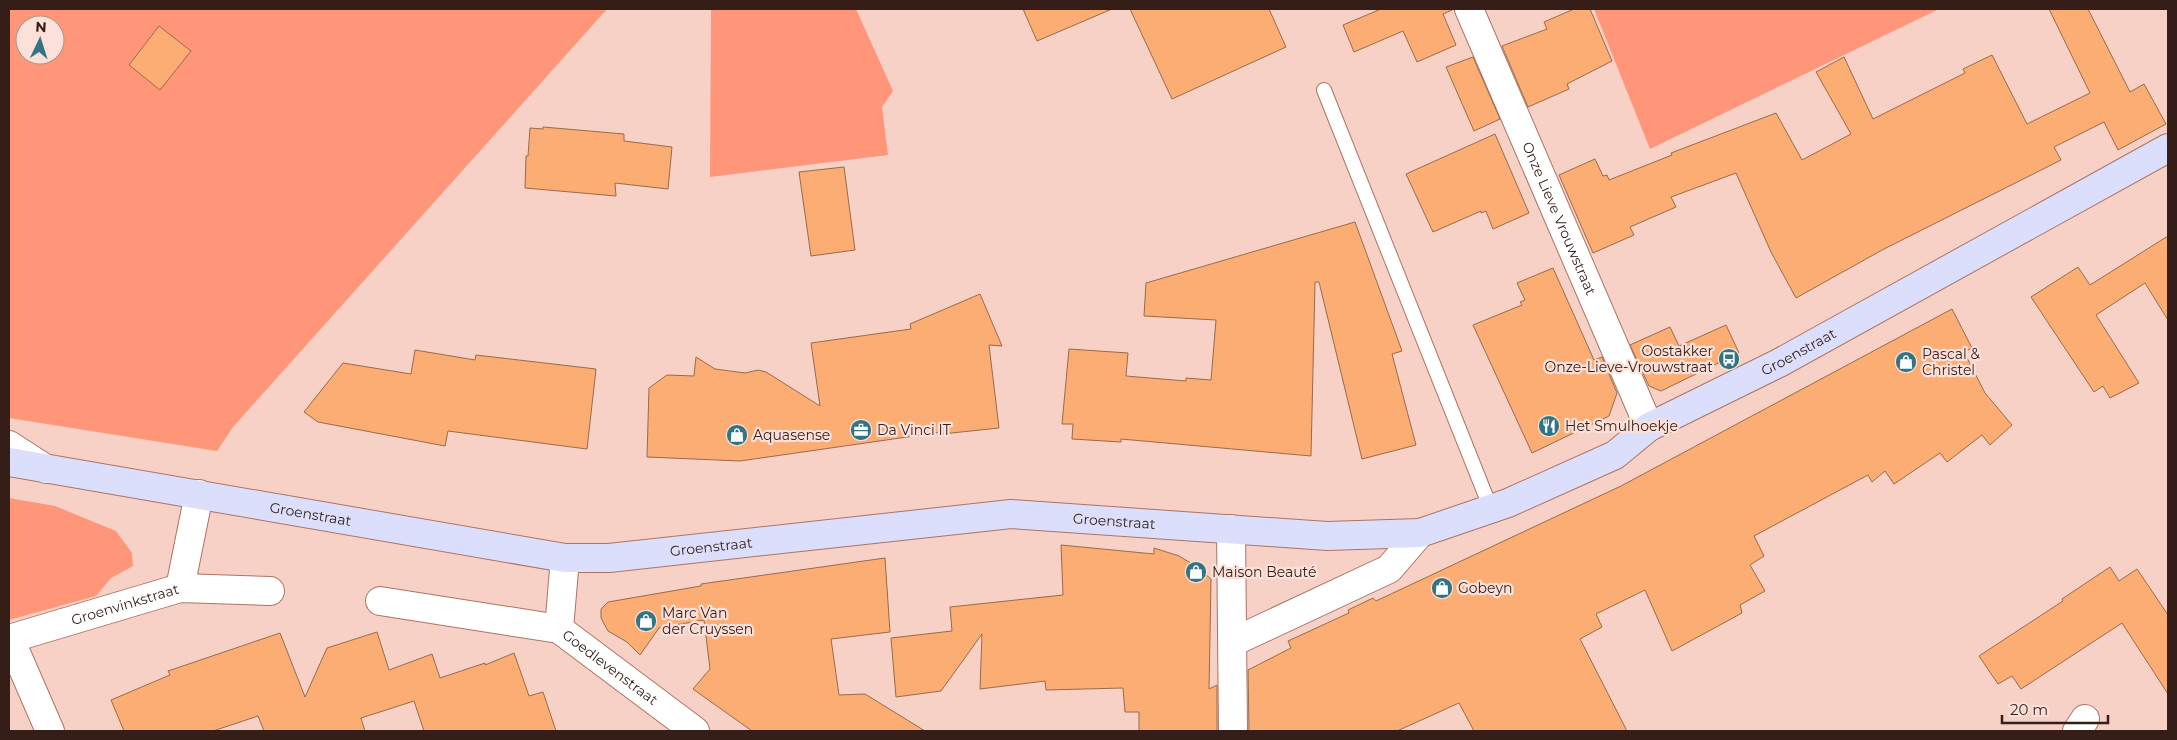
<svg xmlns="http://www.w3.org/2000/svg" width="2177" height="740" viewBox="0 0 2177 740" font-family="Montserrat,sans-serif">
	<rect width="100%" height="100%" fill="#f7d1c6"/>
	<g fill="#ff9679" fill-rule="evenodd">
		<path d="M9 9H607L233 427 217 451 9 418ZM25 25H55V55H25Z"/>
		<polygon points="711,9 856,9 893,91 882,107 888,155 710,177"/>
		<polygon points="1594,9 1939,9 1650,149"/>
		<polygon points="9,498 55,506 116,531 132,553 133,566 111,578 96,596 9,620"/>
	</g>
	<g fill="#fcad74" stroke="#996b49">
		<polygon points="1023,9 1112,9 1037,41"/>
		<polygon points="1130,9 1269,9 1286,47 1172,99"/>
		<polygon points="1381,9 1454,9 1443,14 1456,45 1417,62 1403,31 1354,52 1343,25"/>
		<polygon points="1574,9 1590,9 1612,61 1567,84 1569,89 1528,107 1502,46 1547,29 1544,22"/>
		<polygon points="2049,9 2088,9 2130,92 2144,84 2166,124 2118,150 2104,122 2054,147 2061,160 1884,249 1796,298 1771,252 1736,173 1671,197 1676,207 1630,227 1634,235 1593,253 1559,175 1595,159 1603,176 1607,175 1609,180 1672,155 1671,153 1776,113 1802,160 1851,134 1816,72 1844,57 1873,119 1965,73 1963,69 1992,55 2027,124 2090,93"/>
		<polygon points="159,26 191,51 160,90 129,65"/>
		<polygon points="1473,57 1500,119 1474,131 1446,67"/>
		<polygon points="543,127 624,134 624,141 672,147 668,189 615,183 616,196 525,188 526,156 528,156 530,128 543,129"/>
		<polygon points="1495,134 1529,213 1493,229 1486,211 1481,213 1481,211 1433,232 1406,174"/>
		<polygon points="844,167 855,250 811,256 799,172"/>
		<polygon points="1355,222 1402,351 1392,354 1416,445 1362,459 1319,282 1315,282 1311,456 1121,439 1121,442 1072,439 1073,424 1062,424 1069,349 1128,353 1126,376 1186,381 1186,378 1211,380 1216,320 1144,316 1146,283"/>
		<polygon points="2168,236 2168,320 2145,283 2096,315 2139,383 2110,398 2103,386 2094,392 2031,297 2078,267 2090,285"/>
		<polygon points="1553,268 1594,360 1602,357 1617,393 1609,416 1532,453 1473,325 1522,305 1520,302 1525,300 1517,283"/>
		<polygon points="980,294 1002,346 989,345 999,428 942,434 942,432 740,461 647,457 649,388 667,375 694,376 696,357 715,369 745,373 758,370 766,372 820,406 811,343 911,329 910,324"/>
		<polygon points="1952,309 1972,348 1964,352 1985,393 2012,425 1990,445 1982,435 1947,462 1940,453 1894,484 1885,471 1872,482 1868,475 1754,536 1764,556 1750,565 1765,591 1740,605 1742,613 1672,651 1645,590 1596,614 1602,627 1580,639 1627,731 1474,731 1459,703 1397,731 1249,731 1248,670 1291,648 1288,641 1349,613 1348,610 1373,598 1376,601 1621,486"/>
		<polygon points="1726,325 1739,353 1661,391 1649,386 1630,345 1670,327 1679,346"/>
		<polygon points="415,350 475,360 476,355 596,369 587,449 448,431 445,446 318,422 304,412 343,363 411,374"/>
		<polygon points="1061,545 1154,554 1154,548 1179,556 1194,565 1211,579 1209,689 1217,685 1217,731 1139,731 1139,712 1125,712 1123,688 1046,690 1045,681 980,689 982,634 941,691 896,697 891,638 952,631 950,607 1063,595"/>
		<polygon points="885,558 890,632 831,639 839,695 865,694 925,731 752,731 693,689 710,669 704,620 659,628 640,655 627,642 608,631 601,618 601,609 608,602 701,586 701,584"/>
		<polygon points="2110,567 2119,581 2137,569 2168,615 2168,694 2122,623 2021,689 2012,676 1998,684 1979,656 2063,601 2062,599"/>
		<polygon points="377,632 389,670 432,654 440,678 485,663 485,665 514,653 529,696 543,692 556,731 424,731 414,701 361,718 365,731 264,731 258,716 213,731 124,731 111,700 170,675 168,671 280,633 305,697 327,648"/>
	</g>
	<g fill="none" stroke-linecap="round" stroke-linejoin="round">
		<g stroke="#ad7464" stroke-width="16">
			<polyline id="lane" points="1324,90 1491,509"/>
		</g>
		<g stroke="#ad7464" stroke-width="30">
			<g id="street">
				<path id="s1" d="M1469 9 1649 427"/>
				<polyline points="9,445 46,469"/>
				<polyline points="1231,529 1233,731"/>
				<polyline points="180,588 199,494"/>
				<path id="s2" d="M380 601 559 629 695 731"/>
				<polyline points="559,629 565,558"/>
				<path id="s3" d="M9 639 180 588 270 591"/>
				<polyline points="10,639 50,731"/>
				<polyline points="1233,642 1389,569 1420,533"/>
				<polyline points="2077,731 2085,719"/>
			</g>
		</g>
		<g stroke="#ad7464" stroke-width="30">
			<g id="secondary">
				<path id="s4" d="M9 462 565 558H609L1011 514 1327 536 1420 533 1508 503 1615 455 1649 427 1779 363 2168 148"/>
			</g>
		</g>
		<use href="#lane" stroke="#fff" stroke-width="14"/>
		<use href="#street" stroke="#fff" stroke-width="28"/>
		<use href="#secondary" stroke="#dbdffc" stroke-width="28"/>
	</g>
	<defs>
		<g id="bus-disc" transform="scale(1.125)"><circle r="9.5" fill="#317585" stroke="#fce1da"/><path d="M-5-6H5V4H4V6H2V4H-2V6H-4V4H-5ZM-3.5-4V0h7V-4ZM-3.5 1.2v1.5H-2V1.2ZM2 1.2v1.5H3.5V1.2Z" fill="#fff"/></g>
		<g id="shop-disc" transform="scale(1.125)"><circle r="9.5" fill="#317585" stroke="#fce1da"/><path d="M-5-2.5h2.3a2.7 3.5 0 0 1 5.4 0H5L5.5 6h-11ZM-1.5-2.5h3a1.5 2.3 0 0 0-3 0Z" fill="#fff"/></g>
		<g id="restaurant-disc" transform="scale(1.125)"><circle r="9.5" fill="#317585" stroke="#fce1da"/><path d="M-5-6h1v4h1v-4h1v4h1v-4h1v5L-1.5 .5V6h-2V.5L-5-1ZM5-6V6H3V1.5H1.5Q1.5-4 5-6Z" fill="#fff"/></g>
		<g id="office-disc" transform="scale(1.125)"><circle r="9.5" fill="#317585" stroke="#fce1da"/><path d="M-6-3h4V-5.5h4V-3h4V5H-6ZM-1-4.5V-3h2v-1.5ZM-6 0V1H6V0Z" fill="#fff"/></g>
	</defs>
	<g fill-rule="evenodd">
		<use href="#bus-disc" x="1729" y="359"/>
		<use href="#shop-disc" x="1906" y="362"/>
		<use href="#restaurant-disc" x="1549" y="426"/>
		<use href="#office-disc" x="861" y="430"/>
		<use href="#shop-disc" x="737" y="435"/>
		<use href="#shop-disc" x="1196" y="572"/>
		<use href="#shop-disc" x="1442" y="588"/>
		<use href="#shop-disc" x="646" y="621"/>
	</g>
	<g text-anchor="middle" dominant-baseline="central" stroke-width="4.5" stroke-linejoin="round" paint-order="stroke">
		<g font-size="14" fill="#351e18" stroke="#fce1da">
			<text stroke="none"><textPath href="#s1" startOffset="228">Onze Lieve Vrouwstraat</textPath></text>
			<text stroke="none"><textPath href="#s4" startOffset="1844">Groenstraat</textPath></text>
			<text stroke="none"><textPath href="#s4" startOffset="306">Groenstraat</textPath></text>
			<text stroke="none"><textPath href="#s4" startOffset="1116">Groenstraat</textPath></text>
			<text stroke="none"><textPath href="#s4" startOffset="711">Groenstraat</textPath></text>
			<text stroke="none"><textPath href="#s3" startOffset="121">Groenvinkstraat</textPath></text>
			<text stroke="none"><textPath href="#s2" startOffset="245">Goedlevenstraat</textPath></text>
		</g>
		<g font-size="14" fill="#351e18" stroke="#fce1da" text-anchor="start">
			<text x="1713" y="351" text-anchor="end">Oostakker<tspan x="1713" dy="16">Onze-Lieve-Vrouwstraat</tspan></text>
			<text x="1922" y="354">Pascal &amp;<tspan x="1922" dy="16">Christel</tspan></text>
			<text x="1565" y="426">Het Smulhoekje</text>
			<text x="877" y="430">Da Vinci IT</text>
			<text x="753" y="435">Aquasense</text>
			<text x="1212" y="572">Maison Beauté</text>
			<text x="1458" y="588">Gobeyn</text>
			<text x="662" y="613">Marc Van<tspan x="662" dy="16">der Cruyssen</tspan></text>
		</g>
	</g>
	<rect width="2177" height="740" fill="none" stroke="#351e18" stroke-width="20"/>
	<g transform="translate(40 40) rotate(4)"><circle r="24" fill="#fce1da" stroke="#ac938c"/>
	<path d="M0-4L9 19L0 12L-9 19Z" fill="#317585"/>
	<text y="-8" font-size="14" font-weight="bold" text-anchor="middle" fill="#351e18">N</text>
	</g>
	<path d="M2002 715v8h106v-8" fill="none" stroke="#351e18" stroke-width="2.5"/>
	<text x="2010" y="715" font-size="15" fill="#351e18" stroke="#fce1da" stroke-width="4" paint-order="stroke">20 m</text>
</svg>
